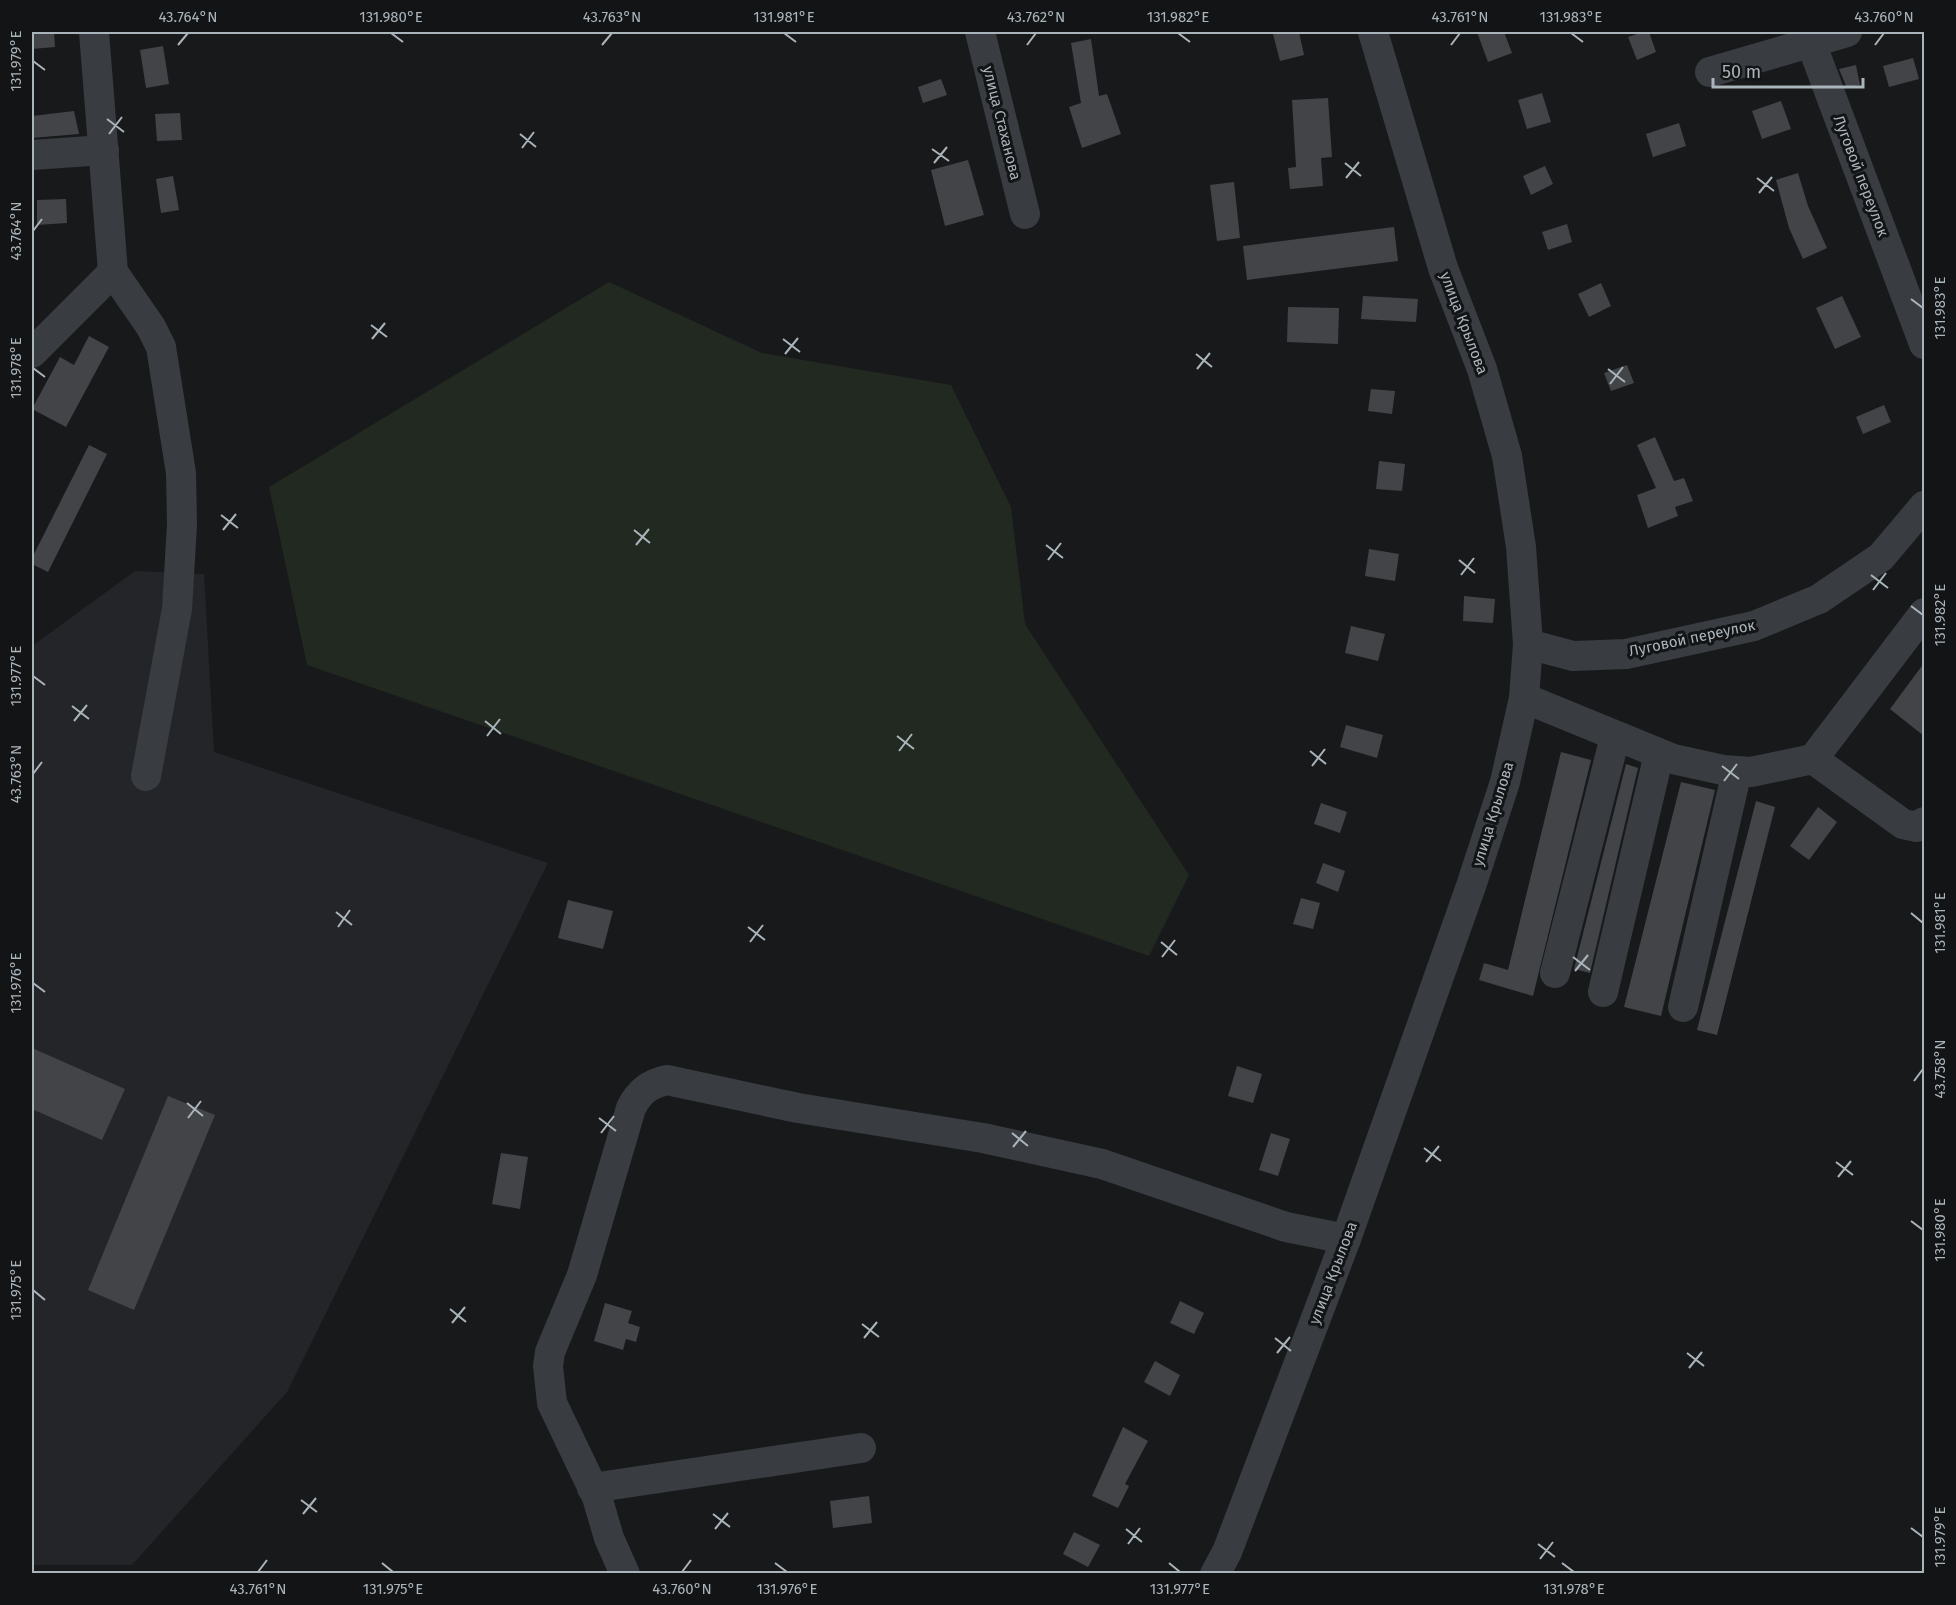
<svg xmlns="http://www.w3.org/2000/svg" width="1956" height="1605" viewBox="0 0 1956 1605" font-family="'Fira Sans',sans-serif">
	<rect width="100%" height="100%" fill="#18191b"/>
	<polygon fill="#242528" points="135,571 204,574 214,752 548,863 287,1392 132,1565 32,1565 32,646"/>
	<polygon fill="#212920" points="609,282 762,353 951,385 1011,507 1025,624 1189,875 1149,956 307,665 269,487"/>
	<g fill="#424448">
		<polygon points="32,32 54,32 55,47 32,49"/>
		<polygon points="1285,32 1299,32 1304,55 1280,61 1273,34"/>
		<polygon points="1477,32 1504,32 1512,53 1488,62"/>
		<polygon points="1643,32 1649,32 1656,52 1637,60 1628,37"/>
		<polygon points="1091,39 1099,96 1107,94 1121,134 1082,148 1069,107 1081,103 1071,43"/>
		<polygon points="163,46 169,84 146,88 140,50"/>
		<polygon points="1913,58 1919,79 1889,87 1883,66"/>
		<polygon points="1856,65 1860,85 1847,88 1839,69"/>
		<polygon points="941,79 947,95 923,103 918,87"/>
		<polygon points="1542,93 1551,122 1527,129 1518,100"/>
		<polygon points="1328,98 1332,157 1321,158 1323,186 1290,189 1288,168 1296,167 1292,100"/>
		<polygon points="1781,101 1791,129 1762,139 1752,111"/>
		<polygon points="74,111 79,134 32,138 32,116"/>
		<polygon points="180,113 182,140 157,141 155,114"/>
		<polygon points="1679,123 1686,146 1653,157 1646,134"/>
		<polygon points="968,160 984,215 945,226 931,170"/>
		<polygon points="1545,166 1553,184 1531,195 1523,176"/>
		<polygon points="1798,173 1808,206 1827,248 1803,259 1789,228 1776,180"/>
		<polygon points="173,176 179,210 161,213 156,179"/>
		<polygon points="1234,182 1240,238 1217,241 1210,185"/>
		<polygon points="66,199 67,223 37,225 37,200"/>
		<polygon points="1567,224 1572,242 1548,250 1542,232"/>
		<polygon points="1394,227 1398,261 1247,280 1243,246"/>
		<polygon points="1601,283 1611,306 1589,317 1578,294"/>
		<polygon points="1363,296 1418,299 1416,322 1361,319"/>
		<polygon points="1842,296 1861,337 1835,349 1816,308"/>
		<polygon points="1288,307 1339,308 1338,344 1287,342"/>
		<polygon points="89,336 109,347 66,427 32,409 60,357 74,365"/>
		<polygon points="1627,365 1634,383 1611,391 1604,373"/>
		<polygon points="1371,389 1395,391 1392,414 1368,411"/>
		<polygon points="1884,405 1891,422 1863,434 1856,417"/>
		<polygon points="1655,437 1674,481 1684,478 1693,501 1675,507 1678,516 1648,528 1637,495 1656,488 1637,445"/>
		<polygon points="89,445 107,454 48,572 32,564 32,558"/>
		<polygon points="1379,461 1405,464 1402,491 1376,489"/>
		<polygon points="1369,549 1399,554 1395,581 1365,576"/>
		<polygon points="1464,596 1495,599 1493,623 1463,621"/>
		<polygon points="1351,626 1385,634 1378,661 1345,653"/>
		<polygon points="1924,663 1924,736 1890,709"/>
		<polygon points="1346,725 1383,735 1377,758 1340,747"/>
		<polygon points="1561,752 1591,760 1533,996 1479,980 1484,963 1508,970"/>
		<polygon points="1626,764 1638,768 1590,973 1574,969"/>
		<polygon points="1681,782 1715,790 1661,1016 1624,1007"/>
		<polygon points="1756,801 1775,807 1717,1035 1697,1030"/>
		<polygon points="1321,803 1347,812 1340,833 1314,824"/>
		<polygon points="1818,807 1837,822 1809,860 1790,846"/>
		<polygon points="1323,863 1345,871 1338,892 1316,883"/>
		<polygon points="1301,898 1320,903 1313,929 1293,924"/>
		<polygon points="568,900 613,911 603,949 558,938"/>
		<polygon points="32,1048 125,1089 102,1140 32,1109"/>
		<polygon points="1237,1066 1262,1074 1253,1103 1228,1096"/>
		<polygon points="168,1096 215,1115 134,1310 88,1290"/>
		<polygon points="1271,1133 1290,1139 1278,1176 1259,1170"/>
		<polygon points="501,1153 528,1157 520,1209 492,1204"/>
		<polygon points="1180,1301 1204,1313 1194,1334 1170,1323"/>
		<polygon points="605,1303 632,1311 628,1323 640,1327 636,1342 626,1339 623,1350 594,1341"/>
		<polygon points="1155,1361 1180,1375 1170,1396 1144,1382"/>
		<polygon points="1123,1427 1148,1441 1125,1484 1129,1486 1118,1508 1092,1496"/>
		<polygon points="869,1496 872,1523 833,1528 830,1501"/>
		<polygon points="1074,1532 1100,1545 1088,1567 1063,1554"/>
	</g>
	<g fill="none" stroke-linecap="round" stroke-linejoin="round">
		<g stroke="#393c40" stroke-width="30">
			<polyline points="94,32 113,272"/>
			<polyline points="980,32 1025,214"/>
			<polyline points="1807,32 1924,344"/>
			<polyline points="1710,72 1847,32"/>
			<polyline points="32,155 104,150"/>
			<polyline points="113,272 151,327 161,347 181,473 182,524 177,609 146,776"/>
			<polyline points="32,353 113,272"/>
			<polyline points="1528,644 1573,656 1626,654 1754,626 1819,599 1881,557 1924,506"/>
			<polyline points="1524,698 1673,759 1723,770 1751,772 1813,759 1924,613"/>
			<polyline points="1813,759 1903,824 1917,827 1924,822"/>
			<polyline points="1555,973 1615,737"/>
			<polyline points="1603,992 1659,754"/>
			<polyline points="1683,1007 1737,771"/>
			<polyline points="592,1488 861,1448"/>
			<path d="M625 1574 609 1538 597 1497 552 1403 548 1366 550 1352 582 1275 631 1108C639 1092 649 1084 667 1080L798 1108 983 1138 1102 1164 1286 1227 1346 1239"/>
			<polyline points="1215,1574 1227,1552 1346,1239 1471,886 1505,782 1524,698 1528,644 1521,547 1507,456 1482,369 1443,268 1373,32"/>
		</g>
	</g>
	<path fill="none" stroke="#aab4bb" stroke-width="2" d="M391 33 403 42M784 33 796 42M1178 33 1190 42M1571 33 1583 42M178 45 188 33M602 45 612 33M1027 45 1036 33M1451 45 1460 33M1875 45 1884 33M33 61 45 70M107 119 124 132M109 134 122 117M520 134 536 147M522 148 534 132M932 149 949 161M934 163 947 147M1345 163 1361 176M1346 178 1359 162M1757 178 1774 191M1759 193 1772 177M33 231 42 219M1911 299 1923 308M371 325 387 337M372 339 385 323M783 339 800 352M785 354 798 338M1196 354 1212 367M33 368 45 377M1197 369 1210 353M1608 369 1625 382M1610 384 1623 367M221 515 238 528M223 530 236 514M634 530 650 543M636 545 649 529M1046 545 1063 558M1048 560 1061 543M1459 560 1475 573M1461 575 1474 558M1871 575 1888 588M1873 590 1886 573M1911 606 1923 615M33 676 45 685M72 706 89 719M74 721 87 705M485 721 501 734M487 736 500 719M897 736 914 749M899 751 912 734M1310 751 1326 764M1312 766 1325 749M1722 766 1739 779M33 774 42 762M1724 781 1737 764M336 912 352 925M1911 913 1923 923M338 927 350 910M748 927 765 940M750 942 763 925M1161 942 1177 955M1162 957 1175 940M1573 957 1590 970M1575 971 1588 955M33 983 45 992M1914 1081 1923 1069M187 1103 203 1116M188 1118 201 1101M599 1118 616 1131M601 1133 614 1116M1012 1133 1028 1146M1013 1147 1026 1131M1424 1148 1441 1161M1426 1162 1439 1146M1836 1162 1853 1175M1838 1177 1851 1161M1911 1221 1923 1230M33 1290 45 1300M450 1309 466 1322M452 1323 465 1307M862 1324 879 1337M864 1338 877 1322M1275 1338 1291 1351M1277 1353 1290 1337M1687 1353 1704 1366M1689 1368 1702 1352M301 1500 317 1512M303 1514 316 1498M713 1514 730 1527M1911 1528 1923 1537M715 1529 728 1513M1126 1529 1142 1542M1128 1544 1140 1528M1538 1544 1555 1557M1540 1559 1553 1542M382 1563 393 1572M775 1563 787 1572M1169 1563 1180 1572M1562 1563 1574 1572M258 1572 267 1560M682 1572 691 1560"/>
	<g text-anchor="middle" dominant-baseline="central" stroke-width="6" stroke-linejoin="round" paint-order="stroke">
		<g font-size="15" fill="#aab4bb" stroke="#131416">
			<text transform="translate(1002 123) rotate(76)">улица Стаханова</text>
			<text transform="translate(1861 176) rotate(69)">Луговой переулок</text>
			<text transform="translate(1464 323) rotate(69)">улица Крылова</text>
			<text transform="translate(1692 638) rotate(-12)">Луговой переулок</text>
			<text transform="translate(1493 814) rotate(-73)">улица Крылова</text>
			<text transform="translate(1333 1273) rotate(-69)">улица Крылова</text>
		</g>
	</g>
	<rect width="1956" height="1605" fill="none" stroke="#131416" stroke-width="66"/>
	<path d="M1713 78v9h150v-9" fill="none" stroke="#aab4bb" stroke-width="3"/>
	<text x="1722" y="78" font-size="18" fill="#aab4bb" stroke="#131416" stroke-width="4.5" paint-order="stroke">50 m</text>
	<rect x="33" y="33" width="1890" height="1539" fill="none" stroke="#aab4bb" stroke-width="2"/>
	<g font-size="15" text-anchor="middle" fill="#aab4bb">
		<text x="188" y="22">43.764°N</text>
		<text x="391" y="22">131.980°E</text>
		<text x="612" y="22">43.763°N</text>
		<text x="784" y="22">131.981°E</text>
		<text x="1036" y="22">43.762°N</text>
		<text x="1178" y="22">131.982°E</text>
		<text x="1460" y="22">43.761°N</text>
		<text x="1571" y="22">131.983°E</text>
		<text x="1884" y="22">43.760°N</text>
		<text transform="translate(16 61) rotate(-90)" y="5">131.979°E</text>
		<text transform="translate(16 231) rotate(-90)" y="5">43.764°N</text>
		<text transform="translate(1940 308) rotate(-90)" y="5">131.983°E</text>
		<text transform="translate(16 368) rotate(-90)" y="5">131.978°E</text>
		<text transform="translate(1940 615) rotate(-90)" y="5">131.982°E</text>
		<text transform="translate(16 676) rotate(-90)" y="5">131.977°E</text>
		<text transform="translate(16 774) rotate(-90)" y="5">43.763°N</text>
		<text transform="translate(1940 923) rotate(-90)" y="5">131.981°E</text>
		<text transform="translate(16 983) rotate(-90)" y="5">131.976°E</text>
		<text transform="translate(1940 1069) rotate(-90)" y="5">43.758°N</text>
		<text transform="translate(1940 1230) rotate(-90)" y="5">131.980°E</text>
		<text transform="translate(16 1290) rotate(-90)" y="5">131.975°E</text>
		<text transform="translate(1940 1537) rotate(-90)" y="5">131.979°E</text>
		<text x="258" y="1594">43.761°N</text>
		<text x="393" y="1594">131.975°E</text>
		<text x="682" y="1594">43.760°N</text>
		<text x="787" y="1594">131.976°E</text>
		<text x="1180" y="1594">131.977°E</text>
		<text x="1574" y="1594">131.978°E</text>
	</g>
</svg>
